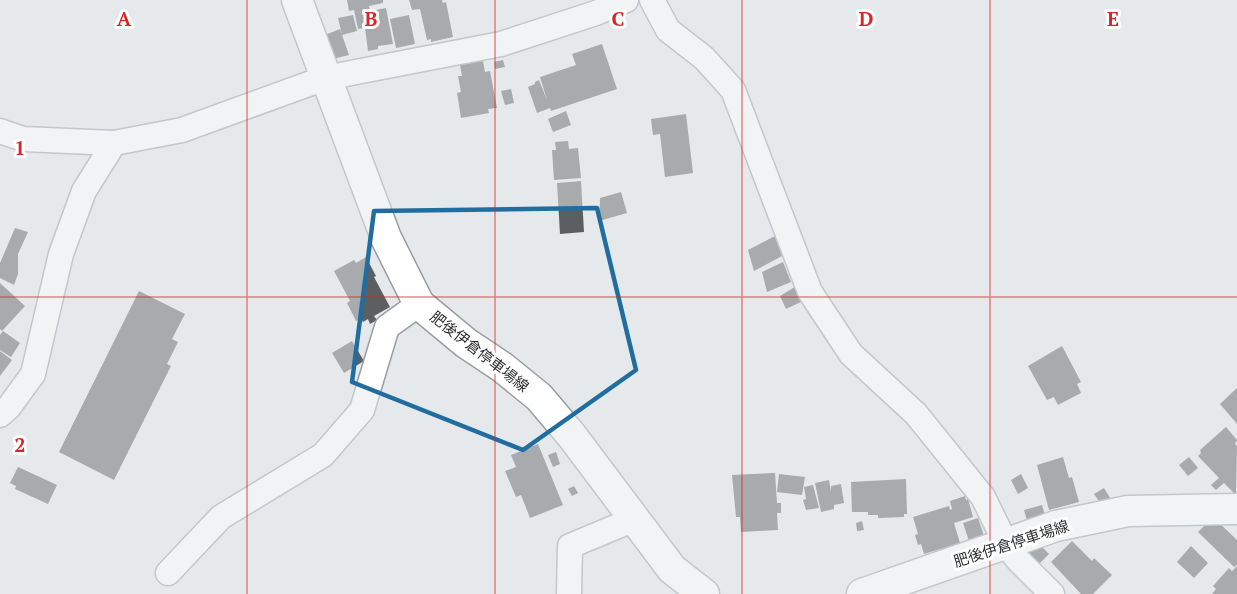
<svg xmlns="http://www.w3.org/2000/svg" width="1237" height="594" viewBox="0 0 1237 594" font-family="'PT Serif','Noto Sans JP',serif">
	<rect width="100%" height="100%" fill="#e5e9ec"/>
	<g fill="#5c5f61">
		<polygon points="347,0 383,0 383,3 369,6 370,11 386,8 393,44 378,46 378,49 368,51 365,28 358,29 354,10 349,11"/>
		<polygon points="409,0 442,0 443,3 446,2 453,37 431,42 431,39 427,40 420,9 412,10"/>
		<polygon points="353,15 357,31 342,35 338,18"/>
		<polygon points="409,15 415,44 396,48 390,19"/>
		<polygon points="340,29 349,55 328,60 320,37"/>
		<polygon points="602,44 617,89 551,111 550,108 537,113 528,87 535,84 535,82 539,80 547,100 540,77 576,65 572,54"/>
		<polygon points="503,60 505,67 495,69 494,62"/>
		<polygon points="483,61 485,72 490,71 497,108 488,109 489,113 461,118 457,93 461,92 458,76 462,76 460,65"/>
		<polygon points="511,89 514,103 505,105 501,91"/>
		<polygon points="566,111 571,125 553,132 548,119"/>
		<polygon points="686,114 693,173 665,177 660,134 653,135 651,119"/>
		<polygon points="568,141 569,149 578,148 581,178 554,180 552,150 556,150 555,142"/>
		<polygon points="581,181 584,232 560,234 557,183"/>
		<polygon points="621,192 627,213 599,221 600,198"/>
		<polygon points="15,228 28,232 18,254 18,274 14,285 0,278 0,263"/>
		<polygon points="775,236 782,256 754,271 748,250"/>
		<polygon points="366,257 376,276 374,277 390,307 374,316 377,320 370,324 368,319 363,322 361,318 356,321 347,303 350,301 334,271 354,260 356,263"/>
		<polygon points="783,262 791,282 767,292 762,272"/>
		<polygon points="0,283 25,306 2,331 0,329"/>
		<polygon points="798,285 803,301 786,309 780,296"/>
		<polygon points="139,291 185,314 172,339 178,342 167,364 171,366 114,480 59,452"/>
		<polygon points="3,331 20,343 11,357 0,350 0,335"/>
		<polygon points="352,341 364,361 344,373 332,353"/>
		<polygon points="1062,346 1081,382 1077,384 1081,393 1058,405 1054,397 1047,400 1028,366"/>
		<polygon points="0,351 12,360 0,376"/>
		<polygon points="1237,388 1237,424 1220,404"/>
		<polygon points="1226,427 1237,440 1235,444 1237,446 1236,495 1224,483 1216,490 1211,485 1219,478 1198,456 1201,453 1200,450"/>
		<polygon points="538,444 563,505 530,518 521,495 516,497 505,471 516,467 511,455"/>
		<polygon points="556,452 560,464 553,467 548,455"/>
		<polygon points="1063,457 1069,478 1072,477 1079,502 1049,510 1037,465"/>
		<polygon points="1189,457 1198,468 1188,476 1179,465"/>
		<polygon points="18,467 57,485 48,504 15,489 16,486 10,483"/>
		<polygon points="775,473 777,503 781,503 781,513 777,513 778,530 741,532 740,517 736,517 732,475"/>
		<polygon points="779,474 805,477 802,495 777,492"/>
		<polygon points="1021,474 1028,488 1018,494 1011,480"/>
		<polygon points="906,479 907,514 904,514 904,517 878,518 878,515 868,515 868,512 852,512 851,482"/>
		<polygon points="829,480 831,492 831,486 841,484 844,503 834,505 834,509 821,512 815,483"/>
		<polygon points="813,485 819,508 806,510 803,500 806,499 804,487"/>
		<polygon points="574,486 578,493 572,496 568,489"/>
		<polygon points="1104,488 1112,501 1103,507 1094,494"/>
		<polygon points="965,496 966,500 968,499 973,517 954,523 960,543 924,554 921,544 918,545 915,535 918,534 913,517 949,506 950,510 952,509 950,501"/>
		<polygon points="1042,505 1047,522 1029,527 1024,510"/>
		<polygon points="1213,517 1237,540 1237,565 1234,567 1198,532"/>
		<polygon points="978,518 985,539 970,544 963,523"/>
		<polygon points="862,521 864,530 857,531 856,523"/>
		<polygon points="1072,541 1092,561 1094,558 1112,575 1093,594 1081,594 1051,562"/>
		<polygon points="1038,543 1049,554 1036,567 1025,555"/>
		<polygon points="1191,546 1208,563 1194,578 1177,562"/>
		<polygon points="1237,566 1237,594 1212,594 1216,589 1213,586 1229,568 1232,571"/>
	</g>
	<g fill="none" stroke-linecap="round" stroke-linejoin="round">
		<g stroke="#9a9ea1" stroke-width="27">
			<g id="minor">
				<polyline points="652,0 668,30 704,58 733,90 810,292 851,354 916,414 983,497 1006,544 1018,560 1052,594"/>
				<polyline points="0,131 23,139 114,143 182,130 325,78 501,44 596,13 626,0"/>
				<polyline points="0,415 9,407 33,374 61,254 84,191 114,143"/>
				<polyline points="168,573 221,517 323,455 362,410 387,327 419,304"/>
				<polyline points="569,594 570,546 635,519"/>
			</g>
		</g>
		<g stroke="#9a9ea1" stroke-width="33">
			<g id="major">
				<polyline points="297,0 386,238 419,304 466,343 502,367 539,397 572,436 672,569 704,594"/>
				<polyline points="862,594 1056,526 1128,511 1237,509"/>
			</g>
		</g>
		<use href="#minor" stroke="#fff" stroke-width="24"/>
		<use href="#major" stroke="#fff" stroke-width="30"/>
	</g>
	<path d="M0 0H1237V594H0ZM597 208 636 370 523 450 352 382 374 211Z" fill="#e5e9ec" fill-opacity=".55" fill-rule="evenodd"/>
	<path fill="none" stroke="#216da0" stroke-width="4.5" stroke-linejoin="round" d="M597 208 636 370 523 450 352 382 374 211Z"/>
	<path fill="none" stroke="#d62828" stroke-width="1.5" stroke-opacity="0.55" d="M247 0V594M495 0V594M742 0V594M990 0V594M0 297H1237"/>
	<g text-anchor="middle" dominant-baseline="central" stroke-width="6" stroke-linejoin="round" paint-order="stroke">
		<g font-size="15" fill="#2d2e30" stroke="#fff">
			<text transform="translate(480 351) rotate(38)">肥後伊倉停車場線</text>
			<text transform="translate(1011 543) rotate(-18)">肥後伊倉停車場線</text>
		</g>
	</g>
	<g font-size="20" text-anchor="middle" font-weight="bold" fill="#d62828" stroke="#fff" stroke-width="6" stroke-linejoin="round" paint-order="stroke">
		<text x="124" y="26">A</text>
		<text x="371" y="26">B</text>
		<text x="618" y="26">C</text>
		<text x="866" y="26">D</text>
		<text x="1113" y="26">E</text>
		<text x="20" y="155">1</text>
		<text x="20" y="452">2</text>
	</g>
</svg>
